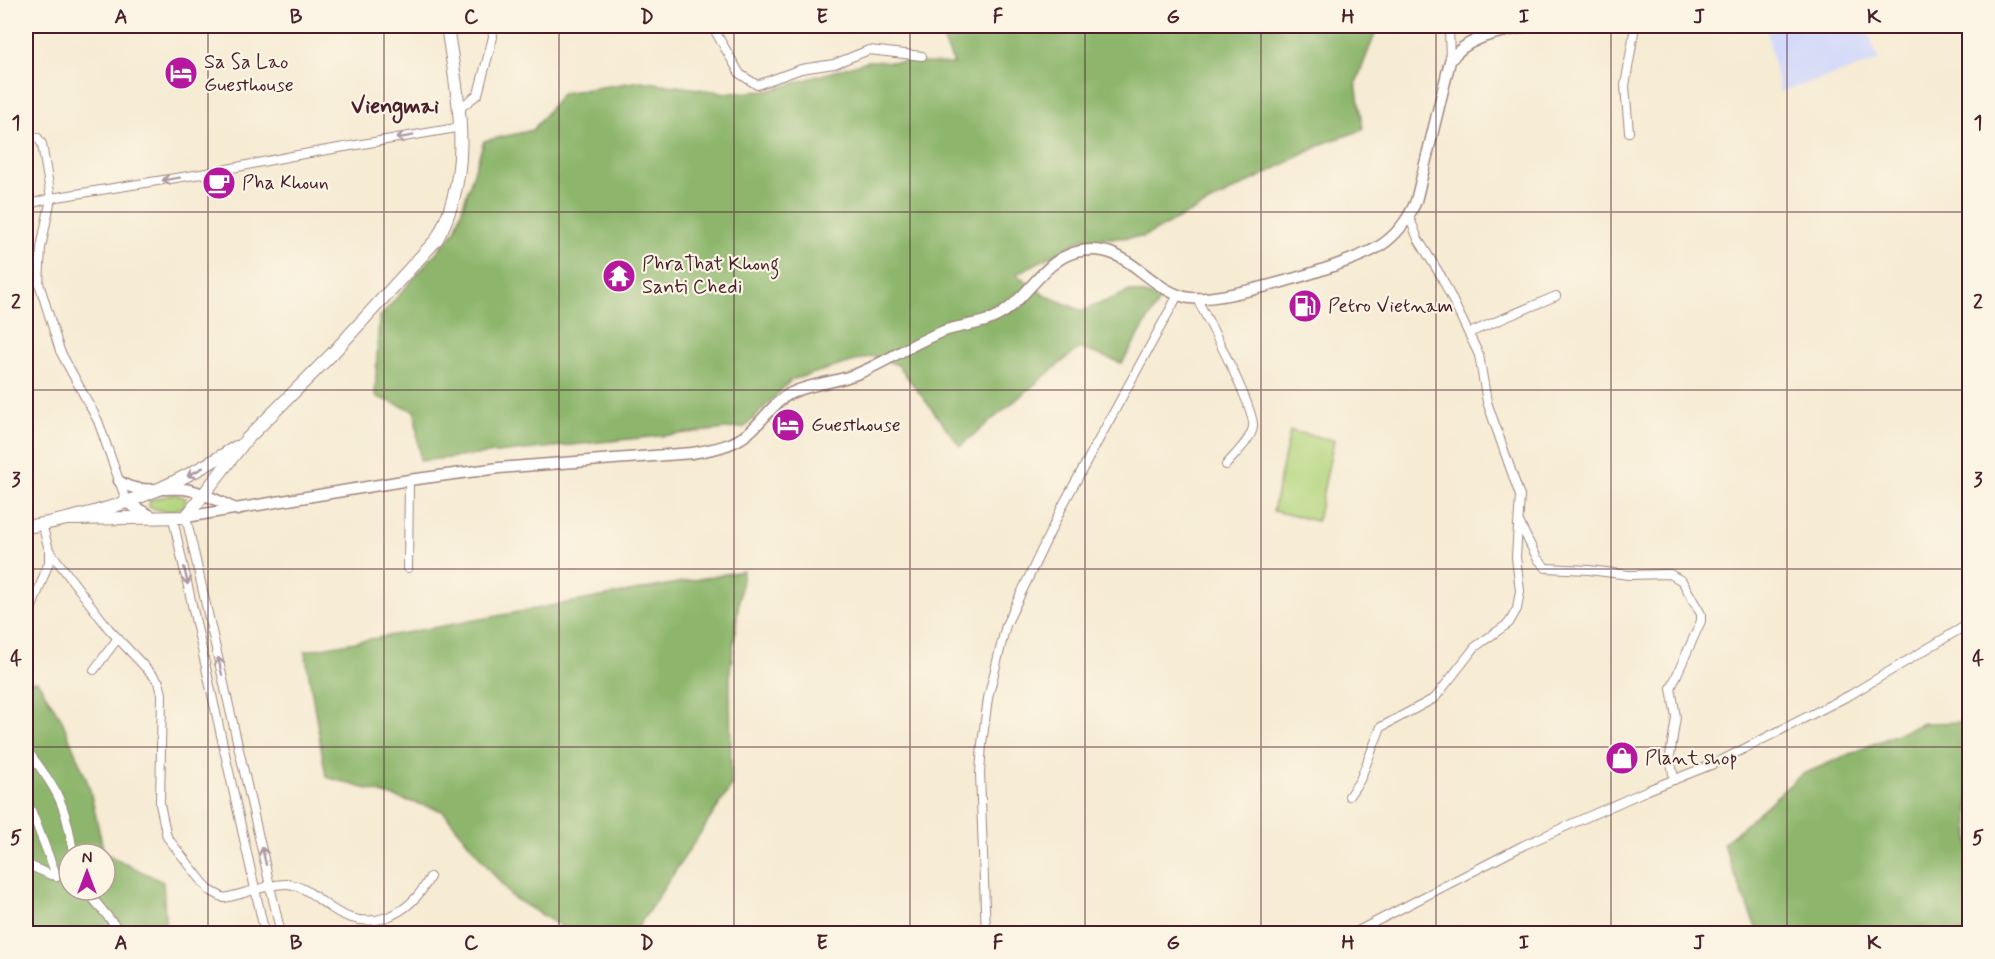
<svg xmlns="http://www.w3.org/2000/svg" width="1995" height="959" viewBox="0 0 1995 959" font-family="Mynerve,sans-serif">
	<rect width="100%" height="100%" fill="#fcf5e5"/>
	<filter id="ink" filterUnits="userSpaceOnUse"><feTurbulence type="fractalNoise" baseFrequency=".0167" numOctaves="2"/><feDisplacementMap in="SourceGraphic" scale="12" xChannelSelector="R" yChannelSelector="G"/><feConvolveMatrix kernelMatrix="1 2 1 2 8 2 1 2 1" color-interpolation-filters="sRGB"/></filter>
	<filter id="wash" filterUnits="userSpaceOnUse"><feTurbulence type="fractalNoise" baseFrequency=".008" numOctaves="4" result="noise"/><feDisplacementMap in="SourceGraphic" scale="24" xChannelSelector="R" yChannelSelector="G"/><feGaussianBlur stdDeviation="1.35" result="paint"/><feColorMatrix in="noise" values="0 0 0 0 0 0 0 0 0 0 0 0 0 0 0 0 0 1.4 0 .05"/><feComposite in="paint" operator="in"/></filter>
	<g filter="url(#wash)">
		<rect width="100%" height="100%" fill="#f6ebd3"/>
		<polygon fill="#d3d9f9" points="1766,26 1866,26 1879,61 1780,92"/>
		<g fill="#b2d57d" stroke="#7e7a54" stroke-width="1.5">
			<polygon points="1290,431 1334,440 1317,521 1273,511"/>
			<polygon points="174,494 186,498 184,507 167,512 149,507 150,500"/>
		</g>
		<g fill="#8db66c" stroke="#6c6a4c" stroke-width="1.5" fill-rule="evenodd">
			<polygon points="937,26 1378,26 1356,83 1363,130 1327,142 1143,237 1083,239 1016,274 1047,296 1082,311 1130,291 1161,298 1122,363 1079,348 960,446 898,365 872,356 791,380 745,427 420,461 415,411 375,396 379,318 455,231 484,141 533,130 562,93 641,81 727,93 768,91 868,61 954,64"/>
			<polygon points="743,571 730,672 731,787 634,933 572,933 512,897 443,811 326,777 305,651"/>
			<path d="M37 681 61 718 89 786 104 853 163 882 166 933H26V682ZM69 854H105V890H69Z"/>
			<polygon points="1969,722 1969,933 1758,933 1723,844 1801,775 1923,723"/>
		</g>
	</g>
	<g filter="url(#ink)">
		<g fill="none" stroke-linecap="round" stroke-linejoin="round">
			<g stroke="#a0857f" stroke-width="10">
				<g id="minor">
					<polyline points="712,26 740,74 757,85 801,69 834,64 869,50 922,56"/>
					<polyline points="1449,26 1450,61"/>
					<polyline points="459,109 478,94 493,37 492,26"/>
					<polyline points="1629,132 1625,86 1635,26"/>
					<polyline points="26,136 38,138 42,144 51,198 41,248 39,283 60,351 98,421 127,503"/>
					<polyline points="26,205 51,198 207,173 292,156 462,127"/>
					<path d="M1197 299C1208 320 1256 410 1253 427 1251 440 1234 455 1226 465"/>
					<polyline points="1469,333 1556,296"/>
					<polyline points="186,517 281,934"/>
					<polyline points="173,519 265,934"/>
					<polyline points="1519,522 1537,558 1546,568 1589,570 1629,575 1670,574 1682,581 1701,614 1701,621 1671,688 1676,717 1670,756 1674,780"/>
					<path d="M42 524 49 550 109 629 159 682 162 694 160 804 167 837 209 890 224 898C241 895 271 883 287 884 304 885 317 899 331 908 370 935 410 915 430 877"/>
					<polyline points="408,568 409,480"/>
					<polyline points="26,623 49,562 49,550"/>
					<polyline points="94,670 118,638"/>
					<path d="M26 749C56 787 67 805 73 854"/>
					<polyline points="1349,796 1360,780 1381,727 1435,698 1475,647 1509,623 1517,609 1520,591 1516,557 1520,496 1487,402 1479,355 1441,276 1418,239 1409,216"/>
					<polyline points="31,810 57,877"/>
					<polyline points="26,864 51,875 69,877"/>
					<polyline points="86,890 122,934"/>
					<polyline points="986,934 980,773 982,744 988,698 1006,625 1064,503 1178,295"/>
					<polyline points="1352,934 1524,845 1648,790 1718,762 1850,695 1970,623"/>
				</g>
			</g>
			<g stroke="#a0857f" stroke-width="13">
				<g id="tertiary">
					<path d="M119 481C138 495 162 487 184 489 202 491 221 503 238 510"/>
					<polyline points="127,503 153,517"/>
					<path d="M186 517 409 480 499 468 692 453C708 450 729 447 743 437 761 425 770 405 789 394 811 383 836 383 859 373 888 361 914 342 944 331 964 324 986 325 1004 312 1029 295 1045 260 1076 252 1127 240 1143 286 1185 297 1215 306 1352 264 1380 246 1397 235 1408 220 1416 201L1450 61C1466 36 1502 32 1530 26"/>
				</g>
			</g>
			<g stroke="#a0857f" stroke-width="14">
				<g id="secondary">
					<path d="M71 519 186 517 245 441 332 354 437 239C475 169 458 101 447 26"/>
					<path d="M26 527C109 513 165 492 236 447"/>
				</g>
			</g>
			<use href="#minor" stroke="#fff" stroke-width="8"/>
			<use href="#tertiary" stroke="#fff" stroke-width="10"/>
			<use href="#secondary" stroke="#fff" stroke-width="12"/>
		</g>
		<defs><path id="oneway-shaft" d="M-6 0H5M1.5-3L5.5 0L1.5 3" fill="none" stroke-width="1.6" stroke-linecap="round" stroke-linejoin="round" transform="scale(1.5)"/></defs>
		<g stroke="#ae9aa0">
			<use href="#oneway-shaft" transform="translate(405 137) rotate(170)"/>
			<use href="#oneway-shaft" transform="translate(171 179) rotate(171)"/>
			<use href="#oneway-shaft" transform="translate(195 472) rotate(151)"/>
			<use href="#oneway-shaft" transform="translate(186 576) rotate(78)"/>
			<use href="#oneway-shaft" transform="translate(220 666) rotate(-103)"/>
			<use href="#oneway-shaft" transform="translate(264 856) rotate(-103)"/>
		</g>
	</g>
	<path fill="none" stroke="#4a1f2b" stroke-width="1.5" stroke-opacity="0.55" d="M208 26V934M384 26V934M559 26V934M734 26V934M910 26V934M1085 26V934M1261 26V934M1436 26V934M1611 26V934M1787 26V934M26 212H1970M26 390H1970M26 569H1970M26 747H1970"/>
	<defs>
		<g id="hotel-disc" transform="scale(1.725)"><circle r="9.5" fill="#b5179e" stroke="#fcf5e5"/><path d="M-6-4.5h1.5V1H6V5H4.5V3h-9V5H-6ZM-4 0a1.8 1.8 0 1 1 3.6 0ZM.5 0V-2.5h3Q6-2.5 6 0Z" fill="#fff"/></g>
		<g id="cafe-disc" transform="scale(1.725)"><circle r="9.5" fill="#b5179e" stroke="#fcf5e5"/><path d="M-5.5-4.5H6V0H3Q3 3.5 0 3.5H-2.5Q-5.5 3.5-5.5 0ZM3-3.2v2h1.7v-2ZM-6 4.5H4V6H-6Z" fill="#fff"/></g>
		<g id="temple-disc" transform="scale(1.725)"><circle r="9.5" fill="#b5179e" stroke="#fcf5e5"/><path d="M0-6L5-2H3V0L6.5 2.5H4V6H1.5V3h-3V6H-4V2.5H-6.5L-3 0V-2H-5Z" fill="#fff"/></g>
		<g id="fuel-disc" transform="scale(1.725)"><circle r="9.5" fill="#b5179e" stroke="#fcf5e5"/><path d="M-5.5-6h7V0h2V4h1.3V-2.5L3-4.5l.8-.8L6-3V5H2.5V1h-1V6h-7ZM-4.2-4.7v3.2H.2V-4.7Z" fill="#fff"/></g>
		<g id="shop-disc" transform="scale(1.725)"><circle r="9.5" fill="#b5179e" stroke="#fcf5e5"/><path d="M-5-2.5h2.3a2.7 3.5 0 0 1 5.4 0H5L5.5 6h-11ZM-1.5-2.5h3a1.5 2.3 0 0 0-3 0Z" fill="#fff"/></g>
	</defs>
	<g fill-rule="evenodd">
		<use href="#hotel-disc" x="181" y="73"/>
		<use href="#cafe-disc" x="219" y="183"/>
		<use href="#temple-disc" x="619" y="276"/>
		<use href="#fuel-disc" x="1305" y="306"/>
		<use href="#hotel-disc" x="788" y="425"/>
		<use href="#shop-disc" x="1622" y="758"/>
	</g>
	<g text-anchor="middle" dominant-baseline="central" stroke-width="4.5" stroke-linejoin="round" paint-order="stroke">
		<g font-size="20" fill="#4a1f2b" stroke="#fcf5e5" text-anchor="start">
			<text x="204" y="62">Sa Sa Lao<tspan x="204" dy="23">Guesthouse</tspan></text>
			<text x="242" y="183">Pha Khoun</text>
			<text x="642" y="264">PhraThat Khong<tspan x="642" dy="23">Santi Chedi</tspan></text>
			<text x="1328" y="306">Petro Vietnam</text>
			<text x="811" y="425">Guesthouse</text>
			<text x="1645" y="758">Plant shop</text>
		</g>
		<g font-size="22" font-weight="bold" fill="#4a1f2b" stroke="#fcf5e5">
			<text x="395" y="107">Viengmai</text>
		</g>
	</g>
	<rect width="1995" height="959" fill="none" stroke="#fcf5e5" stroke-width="66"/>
	<g transform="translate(87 872)"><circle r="28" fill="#fcf5e5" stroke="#b59f9b" stroke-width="1.5"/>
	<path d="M0-4.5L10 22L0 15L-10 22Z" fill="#b5179e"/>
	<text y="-9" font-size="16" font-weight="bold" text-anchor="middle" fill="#4a1f2b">N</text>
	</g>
	<rect x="33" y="33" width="1929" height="893" fill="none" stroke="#4a1f2b" stroke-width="2"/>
	<g font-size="20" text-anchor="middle" font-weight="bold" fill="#4a1f2b">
		<text x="121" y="23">A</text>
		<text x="296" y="23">B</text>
		<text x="471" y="23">C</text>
		<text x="647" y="23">D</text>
		<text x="822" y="23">E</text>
		<text x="998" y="23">F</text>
		<text x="1173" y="23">G</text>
		<text x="1348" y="23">H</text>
		<text x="1524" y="23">I</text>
		<text x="1699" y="23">J</text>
		<text x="1874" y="23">K</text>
		<text x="16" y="129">1</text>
		<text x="1978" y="129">1</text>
		<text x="16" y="308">2</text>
		<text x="1978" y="308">2</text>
		<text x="16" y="486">3</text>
		<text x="1978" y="486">3</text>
		<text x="16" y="665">4</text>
		<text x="1978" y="665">4</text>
		<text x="16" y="844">5</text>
		<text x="1978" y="844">5</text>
		<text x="121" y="949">A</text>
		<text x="296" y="949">B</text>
		<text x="471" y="949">C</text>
		<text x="647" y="949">D</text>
		<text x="822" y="949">E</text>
		<text x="998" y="949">F</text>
		<text x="1173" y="949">G</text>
		<text x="1348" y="949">H</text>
		<text x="1524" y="949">I</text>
		<text x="1699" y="949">J</text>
		<text x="1874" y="949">K</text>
	</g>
</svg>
